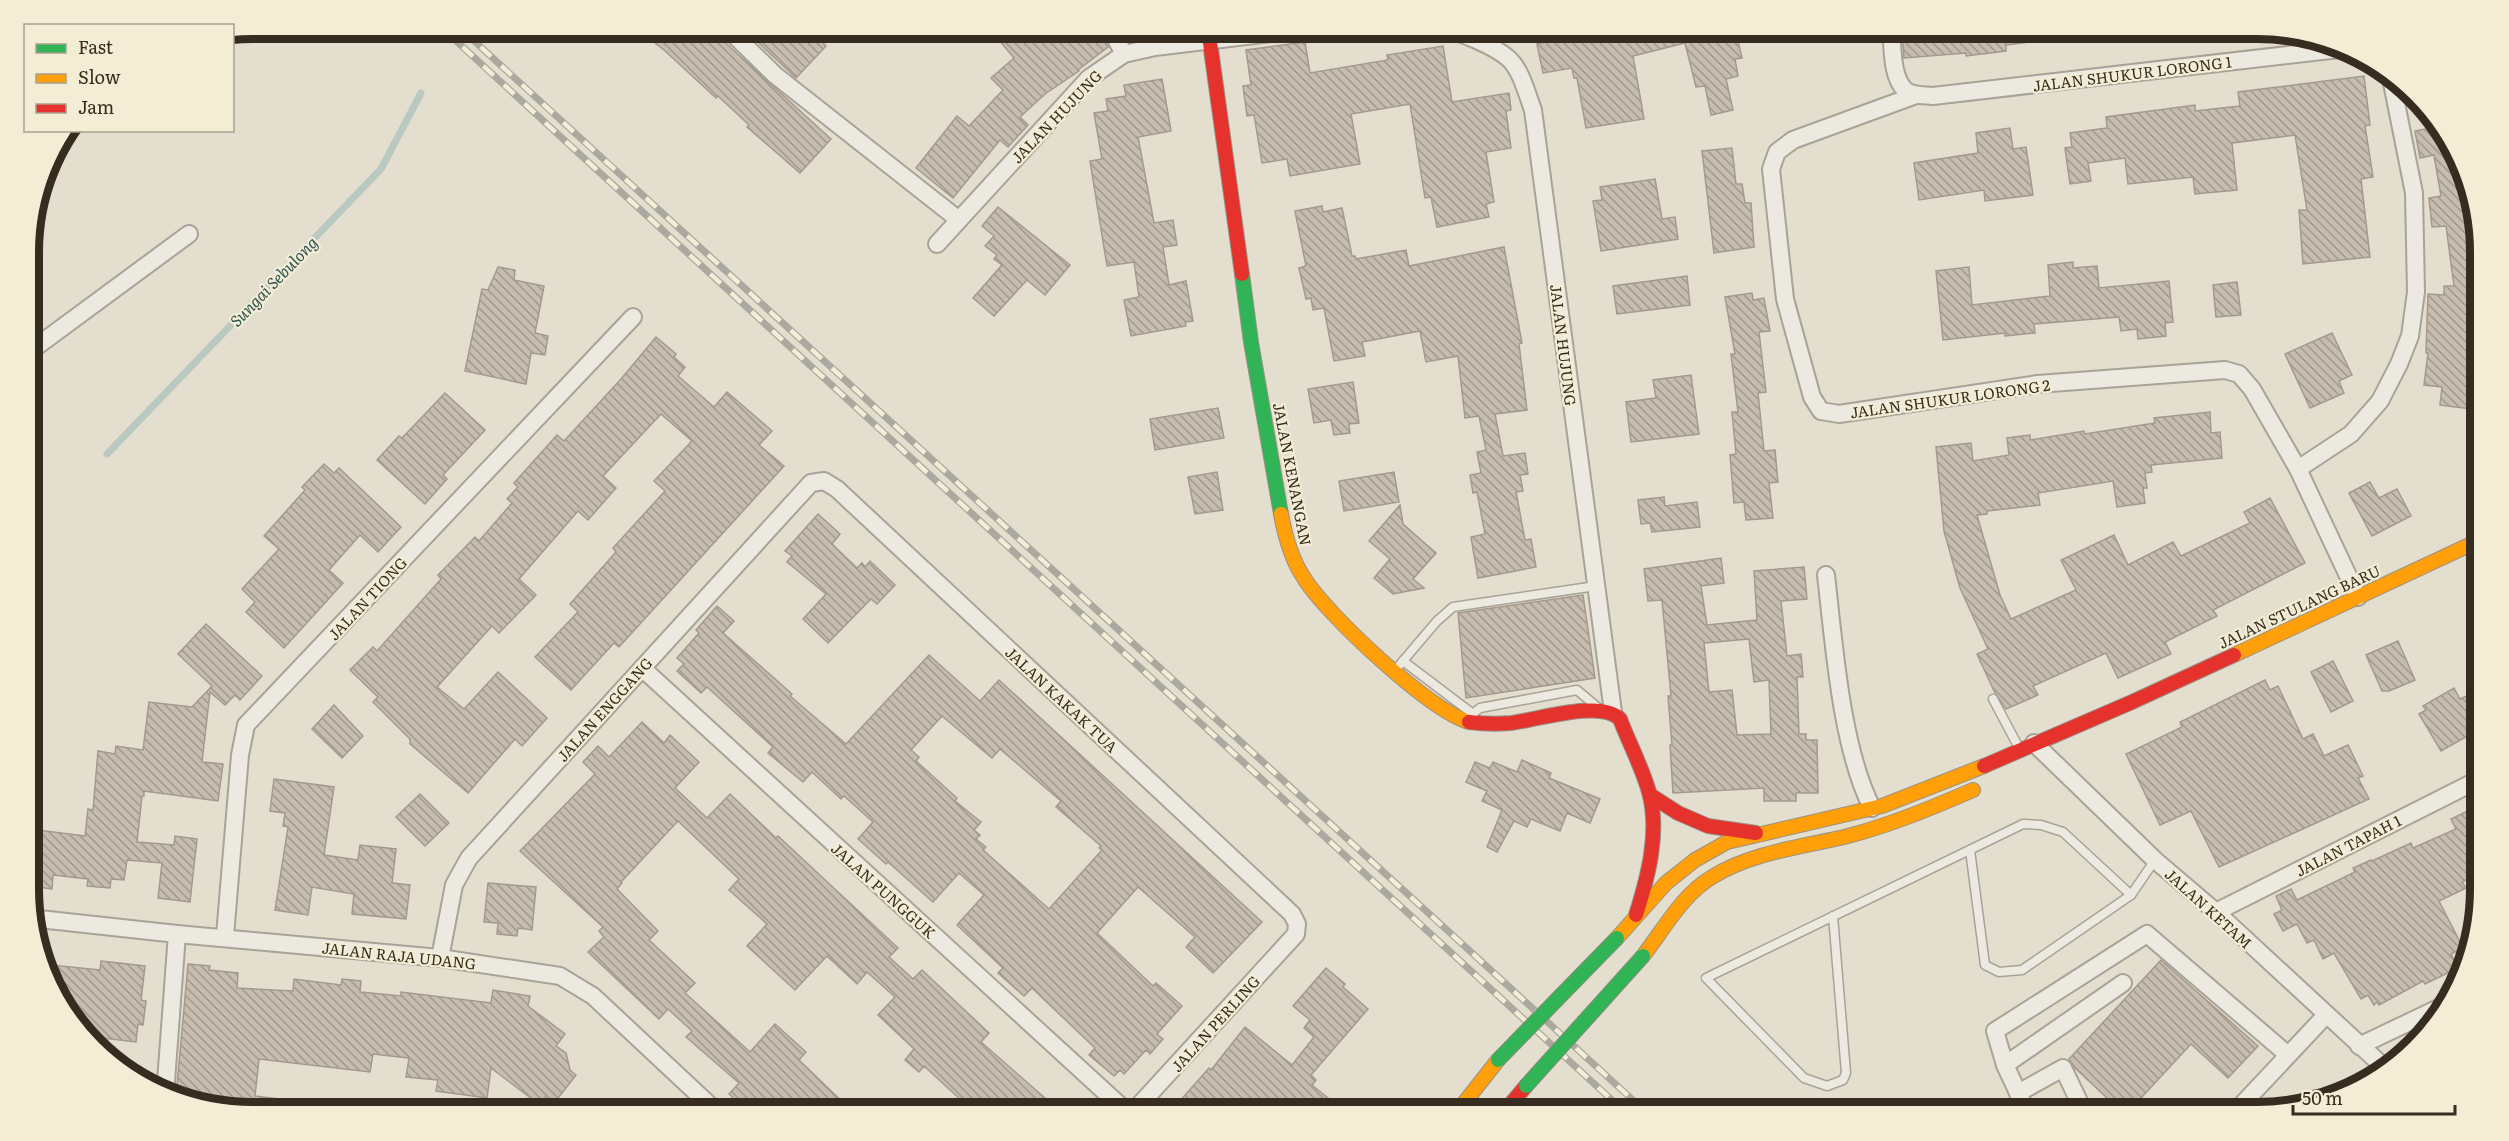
<svg xmlns="http://www.w3.org/2000/svg" width="2509" height="1141" viewBox="0 0 2509 1141" font-family="Literata,serif">
	<defs>
		<pattern id="building-back-hatch" width="6" height="6" patternUnits="userSpaceOnUse" patternTransform="scale(1.5)"><rect width="6" height="6" fill="#c7bdaf"/><path d="M-1 5l2 2M0 0l6 6M5-1l2 2" fill="none" stroke="#a29a8e"/></pattern>
	</defs>
	<rect width="100%" height="100%" fill="#e3dece"/>
	<g fill="none" stroke-linecap="round" stroke-linejoin="round">
		<polyline stroke="#b9c8c0" stroke-width="7" points="107,454 381,169 421,93"/>
	</g>
	<g fill="url(#building-back-hatch)" stroke="#a39a8e" stroke-width="1.5" fill-rule="evenodd">
		<polygon points="636,28 709,28 831,139 800,173 747,127 749,125 718,96 716,98 664,50"/>
		<polygon points="743,28 808,28 826,46 796,78"/>
		<polygon points="989,28 1097,28 1108,47 1078,70 1079,71 1045,94 1020,117 1028,125 1008,147 1000,140 953,198 916,168 957,116 969,126 1003,90 991,78 1014,58"/>
		<polygon points="1546,28 1735,28 1742,58 1735,59 1738,76 1726,79 1733,110 1711,115 1705,86 1696,87 1685,43 1633,56 1644,119 1586,128 1577,78 1574,78 1572,68 1543,73 1537,44 1549,41"/>
		<polygon points="1902,28 2044,28 2045,40 2006,45 2006,51 1966,56 1966,53 1904,58"/>
		<polygon points="1305,42 1310,73 1388,60 1387,55 1443,46 1452,102 1509,93 1511,110 1506,111 1511,148 1486,152 1494,202 1486,204 1489,217 1437,227 1431,197 1425,198 1410,104 1351,114 1360,164 1290,176 1287,159 1262,163 1254,115 1247,116 1243,86 1251,85 1246,50"/>
		<polygon points="2364,76 2370,125 2365,126 2373,177 2361,179 2370,257 2303,264 2299,210 2307,210 2295,135 2232,143 2237,190 2195,194 2193,177 2128,184 2125,158 2088,163 2091,181 2070,184 2065,148 2072,147 2070,133 2107,128 2106,117 2195,105 2195,111 2240,106 2238,92"/>
		<polygon points="1162,79 1171,131 1138,137 1154,223 1173,220 1177,245 1163,247 1169,285 1186,281 1193,321 1185,322 1186,326 1131,336 1124,300 1139,297 1134,262 1107,266 1090,161 1102,159 1094,113 1108,111 1106,99 1126,96 1124,85"/>
		<polygon points="2440,126 2464,167 2470,191 2474,232 2479,231 2479,410 2440,405 2442,387 2424,385 2428,353 2426,353 2428,294 2444,295 2444,286 2454,286 2446,226 2432,227 2429,198 2441,196 2434,155 2420,158 2415,131"/>
		<polygon points="2010,128 2013,149 2026,147 2033,195 1985,201 1984,190 1919,200 1914,163 1978,153 1976,133"/>
		<polygon points="1732,148 1736,184 1742,184 1745,203 1751,203 1754,247 1714,253 1702,151"/>
		<polygon points="1655,179 1662,219 1675,217 1678,239 1601,251 1593,201 1602,200 1600,187"/>
		<polygon points="1322,206 1323,212 1342,208 1352,256 1355,256 1356,259 1406,250 1409,266 1504,247 1522,343 1519,344 1527,410 1495,414 1503,456 1525,453 1528,474 1520,475 1523,491 1516,492 1525,540 1531,539 1536,567 1478,578 1471,537 1485,534 1477,492 1473,493 1470,475 1481,473 1477,452 1486,450 1479,416 1465,418 1458,356 1426,362 1420,331 1362,342 1365,356 1334,361 1324,308 1313,310 1311,298 1306,299 1299,268 1306,266 1295,211"/>
		<polygon points="998,207 1070,265 1045,295 1027,280 994,316 973,298 1002,265 994,259 997,255 985,246 994,236 982,226"/>
		<polygon points="2073,262 2073,268 2097,266 2099,288 2169,281 2173,322 2165,323 2166,336 2138,339 2137,329 2121,331 2119,317 2034,324 2035,333 2005,336 2005,333 1943,340 1936,271 1969,267 1972,305 2050,296 2048,265"/>
		<polygon points="498,267 515,270 514,280 544,286 535,333 548,336 545,355 531,353 526,384 465,371 482,289 488,290"/>
		<polygon points="1687,276 1690,305 1617,314 1613,286"/>
		<polygon points="2237,282 2241,315 2216,317 2213,285"/>
		<polygon points="1752,293 1753,300 1764,298 1770,331 1759,332 1766,392 1758,393 1764,451 1775,450 1778,482 1769,483 1773,518 1746,520 1744,502 1734,503 1730,455 1736,454 1732,412 1738,412 1731,354 1735,354 1725,297"/>
		<polygon points="2332,333 2352,375 2339,381 2344,393 2310,408 2285,354"/>
		<polygon points="656,337 676,354 674,357 685,367 678,376 714,407 727,392 772,431 759,445 784,466 619,647 614,643 571,690 535,657 578,612 570,604 616,552 613,548 665,491 654,481 692,441 661,414 603,476 616,488 588,520 578,511 519,579 536,595 499,633 492,626 437,687 464,709 498,672 547,718 522,746 515,739 468,793 410,744 410,739 373,702 378,697 350,670 373,647 377,651 441,579 438,575 475,537 479,541 512,503 507,499 518,487 514,483 557,435 564,441 621,379"/>
		<polygon points="1691,375 1699,434 1631,442 1626,402 1656,398 1653,380"/>
		<polygon points="1353,382 1359,423 1349,424 1350,433 1334,435 1331,420 1314,423 1308,389"/>
		<polygon points="445,393 485,430 443,475 447,479 425,504 377,460 399,436 402,438"/>
		<polygon points="1218,408 1224,438 1155,450 1150,419"/>
		<polygon points="2210,412 2211,433 2220,432 2222,458 2151,465 2152,472 2145,473 2147,488 2143,488 2145,503 2117,507 2113,481 2038,493 2040,505 1987,511 1987,514 1977,515 2000,595 2011,619 2076,590 2061,560 2114,535 2128,565 2173,542 2181,556 2250,523 2244,512 2270,498 2305,563 2213,610 2217,616 2165,642 2171,654 2118,678 2106,653 2033,686 2038,695 2006,709 1995,693 1977,654 1988,649 1960,588 1944,531 1936,447 1971,443 1973,461 2009,455 2007,438 2030,435 2030,440 2084,431 2085,434 2155,423 2154,418"/>
		<polygon points="324,464 334,473 339,468 401,527 378,552 360,535 329,570 343,583 284,648 246,612 255,602 242,589 279,549 264,536 305,490 302,487"/>
		<polygon points="1217,472 1223,510 1195,514 1188,477"/>
		<polygon points="1394,472 1399,502 1344,511 1339,481"/>
		<polygon points="2370,482 2379,498 2397,489 2411,516 2372,536 2349,493"/>
		<polygon points="1664,497 1665,506 1697,502 1700,527 1652,532 1650,523 1641,524 1638,500"/>
		<polygon points="1400,505 1403,524 1436,553 1413,579 1424,588 1393,594 1374,578 1390,559 1369,541"/>
		<polygon points="818,514 840,534 832,544 857,568 862,563 865,567 870,561 895,585 877,604 871,599 828,643 803,619 826,594 787,562 792,556 785,551"/>
		<path d="M1721 558 1724 583 1701 586 1707 625 1757 620 1754 571 1804 567 1807 599 1781 601 1787 656 1801 654 1803 677H1797L1799 734H1806V740H1817L1818 793H1796V801H1764V788L1673 793 1670 745H1672L1668 696H1671L1662 600 1648 601 1644 569ZM1749 639 1754 682 1769 680 1771 734 1737 735 1732 690 1709 692 1704 643Z"/>
		<polygon points="1583,595 1595,678 1466,698 1458,613"/>
		<path d="M717 606 734 621 723 633 792 694 790 696 846 744 929 655 980 701 999 680 1262 922 1213 973 1186 947 1195 937 1138 887 1097 933 1153 986 1156 983 1182 1006 1157 1034 1163 1039 1150 1054 1146 1050 1124 1074 1120 1070 1114 1076 1089 1055 1095 1048 1032 988 1024 996 998 973 1003 968 957 925 984 895 959 873 933 902 888 862 886 864 858 839 873 822 844 796 841 799 812 772 803 782 768 753 773 747 707 687 701 693 677 671 684 664 677 658 699 633 696 630ZM942 716 992 758 1000 749 1061 801 1056 807 1101 846 1099 848 1102 850 1049 909 983 850 986 847 976 839 980 835 974 830 981 822 955 801 957 798 916 761 919 757 911 750Z"/>
		<polygon points="206,624 262,676 240,700 235,695 225,705 210,692 202,762 223,764 218,801 144,791 144,796 142,796 137,842 174,845 175,836 197,839 190,902 158,898 162,863 127,860 124,880 111,879 110,888 87,886 88,879 53,875 52,889 30,886 30,829 85,836 88,809 93,810 98,751 115,754 116,746 143,750 149,702 192,707 212,686 178,654"/>
		<polygon points="2398,641 2415,680 2389,691 2382,691 2366,655"/>
		<polygon points="2333,661 2353,701 2331,712 2311,672"/>
		<polygon points="2265,680 2270,690 2278,686 2303,739 2313,734 2324,756 2348,745 2363,776 2358,778 2369,799 2219,867 2191,811 2160,825 2126,754 2182,727 2180,722"/>
		<polygon points="2454,688 2460,699 2480,690 2480,729 2441,751 2419,714 2426,710 2423,706"/>
		<polygon points="334,705 363,736 342,758 312,729"/>
		<polygon points="642,722 664,743 670,735 699,762 675,788 707,818 730,794 776,838 778,836 898,948 889,957 913,979 922,970 989,1033 981,1042 1061,1112 952,1112 962,1101 924,1066 919,1072 905,1060 914,1049 878,1015 895,997 867,972 857,984 827,956 795,990 747,946 767,924 729,890 739,879 678,821 621,882 622,883 617,889 658,931 649,940 695,983 685,993 750,1052 775,1024 806,1052 799,1060 853,1112 749,1112 729,1094 739,1083 686,1037 692,1031 668,1009 659,1019 588,952 604,937 599,931 603,927 520,851 595,774 583,762 598,746 609,757"/>
		<polygon points="1522,760 1551,773 1549,778 1600,799 1590,823 1567,813 1560,831 1531,819 1527,827 1514,821 1497,852 1487,847 1502,810 1482,801 1487,791 1466,782 1475,762 1490,768 1493,762 1517,772"/>
		<polygon points="274,779 334,787 324,855 358,860 360,845 396,849 392,883 410,885 406,919 352,914 354,894 312,887 308,915 275,910 288,827 283,826 285,813 270,811"/>
		<polygon points="420,794 449,823 425,846 396,817"/>
		<polygon points="2480,805 2480,873 2462,882 2466,888 2439,901 2463,948 2451,954 2458,968 2425,984 2423,981 2379,1005 2377,1002 2374,1005 2368,995 2361,999 2334,953 2323,959 2314,940 2307,943 2297,924 2283,931 2274,914 2282,910 2276,896 2291,889 2297,900 2355,872 2353,868 2371,860 2372,861 2411,843 2413,848 2456,829 2451,819"/>
		<polygon points="488,883 536,887 532,930 518,928 517,936 497,934 498,923 484,922"/>
		<polygon points="2161,960 2258,1046 2228,1078 2191,1044 2128,1112 2122,1112 2075,1068 2069,1059"/>
		<polygon points="101,961 145,966 141,1000 146,1001 143,1025 138,1024 136,1042 85,1036 74,1025 45,974 42,964 100,970"/>
		<polygon points="188,964 210,966 209,970 238,973 237,988 293,991 294,979 341,985 342,979 361,981 360,992 401,996 401,992 491,1003 493,990 530,996 528,1006 565,1034 556,1046 566,1053 570,1070 576,1075 555,1102 546,1096 540,1105 491,1068 487,1098 436,1091 438,1080 406,1077 409,1058 373,1054 370,1072 259,1059 255,1096 295,1101 294,1112 252,1113 176,1097"/>
		<polygon points="1326,968 1345,984 1343,987 1368,1009 1311,1075 1316,1080 1312,1085 1328,1098 1317,1112 1170,1112 1209,1068 1211,1070 1245,1027 1292,1065 1314,1037 1304,1028 1310,1020 1293,1006"/>
	</g>
	<g fill="none" stroke-linecap="round" stroke-linejoin="round">
		<g stroke="#a9a397" stroke-width="11">
			<g id="lane">
				<polyline points="2469,550 2480,571"/>
				<polyline points="1403,661 1473,714"/>
				<polyline points="1397,668 1437,621 1453,607 1596,586"/>
				<polyline points="1993,699 2018,746"/>
				<polyline points="1469,717 1480,708 1577,690 1596,706"/>
				<polyline points="1970,850 1985,965 1999,972 2022,970 2131,895 2155,860"/>
				<polyline points="1833,916 1846,1073 1843,1080 1827,1086 1804,1078 1706,978 2023,824 2041,825 2063,832 2131,895"/>
			</g>
		</g>
		<g stroke="#a9a397" stroke-width="20">
			<g id="street">
				<polyline points="727,28 775,75 959,220"/>
				<polyline points="1110,28 1124,54"/>
				<path d="M1440 28C1458 31 1495 46 1509 59 1521 70 1527 94 1533 110L1613 712"/>
				<path d="M1891 28C1893 47 1891 76 1905 90 1912 96 1924 95 1933 96L2348 48"/>
				<polyline points="1916,95 1793,140 1777,152 1771,169 1785,299 1812,397 1821,411 1839,414 2038,384 2225,370 2239,374 2252,389 2298,469 2358,597"/>
				<polyline points="937,244 1089,78 1124,54 1155,47 1313,28"/>
				<polyline points="29,352 189,234"/>
				<polyline points="2298,469 2351,434 2380,401 2399,364 2410,336 2416,292 2414,193 2390,73"/>
				<path d="M1826 575C1834 644 1841 747 1872 808"/>
				<polyline points="642,668 1127,1112"/>
				<polyline points="2034,743 2155,860 2216,912 2387,1070"/>
				<polyline points="2216,912 2480,779"/>
				<polyline points="30,918 177,934 440,958 560,976 593,996 717,1112"/>
				<polyline points="225,936 240,755 246,725 633,317"/>
				<polyline points="440,958 454,885 469,858 811,483 824,481 837,489 1292,914 1297,924 1296,934 1133,1112"/>
				<polyline points="2359,1046 2445,1005"/>
				<polyline points="2005,1065 2123,983"/>
				<polyline points="2018,1093 2063,1068 2084,1112"/>
				<polyline points="165,1095 177,934"/>
				<polyline points="2310,1104 2315,1099 2319,1103"/>
				<polyline points="2027,1112 2005,1065 1995,1031 2147,934 2288,1055"/>
				<polyline points="2235,1112 2326,1015"/>
			</g>
		</g>
		<g stroke="#989287" stroke-width="16">
			<polyline id="fast" points="1242,274 1251,342 1281,514"/>
		</g>
		<g stroke="#989287" stroke-width="16">
			<g id="slow">
				<path d="M1281 514C1285 536 1291 559 1304 578 1326 614 1430 711 1469 722"/>
				<polyline points="2234,655 2480,540"/>
				<polyline points="1617,938 1666,883 1695,860 1727,842 1882,806 1984,766"/>
				<path d="M1643 956C1664 929 1682 895 1712 877 1752 852 1803 847 1848 836 1891 825 1932 808 1973 790"/>
				<polyline points="1457,1112 1498,1060"/>
			</g>
		</g>
		<g stroke="#989287" stroke-width="16">
			<g id="jam">
				<polyline points="1208,28 1242,274"/>
				<path d="M1469 722C1483 724 1497 724 1511 723 1537 720 1601 699 1620 719 1629 743 1642 767 1649 792 1660 832 1648 877 1636 915"/>
				<polyline points="1984,766 2132,702 2234,655"/>
				<polyline points="1650,795 1678,813 1708,826 1756,833"/>
				<polyline points="1504,1112 1526,1086"/>
			</g>
		</g>
		<use href="#lane" stroke="#ece9e0" stroke-width="8"/>
		<use href="#street" stroke="#ece9e0" stroke-width="16"/>
		<use href="#fast" stroke="#30b455" stroke-width="14"/>
		<use href="#slow" stroke="#ff9f0a" stroke-width="14"/>
		<use href="#jam" stroke="#e5322d" stroke-width="14"/>
		<g stroke="#aba8a0" stroke-width="7">
			<g id="rail">
				<polyline points="442,28 1625,1112"/>
				<polyline points="460,28 1646,1112"/>
			</g>
		</g>
		<use href="#rail" stroke="#f3edd5" stroke-width="4.5" stroke-dasharray="14" stroke-linecap="butt"/>
		<g stroke="#8e897e" stroke-width="16" stroke-linecap="butt">
			<g id="fast-bridge">
				<polyline points="1498,1060 1617,938"/>
				<polyline points="1526,1086 1643,956"/>
			</g>
		</g>
		<use href="#fast-bridge" stroke="#30b455" stroke-width="14"/>
	</g>
	<g text-anchor="middle" dominant-baseline="central" stroke-width="4.5" stroke-linejoin="round" paint-order="stroke">
		<g font-size="15" fill="#372c20" stroke="#f3edd5">
			<text transform="translate(2132 73) rotate(-7)">JALAN SHUKUR LORONG 1</text>
			<text transform="translate(1056 116) rotate(-46)">JALAN HUJUNG</text>
			<text transform="translate(1564 345) rotate(83)">JALAN HUJUNG</text>
			<text transform="translate(1950 398) rotate(-8)">JALAN SHUKUR LORONG 2</text>
			<text transform="translate(1293 474) rotate(79)">JALAN KENANGAN</text>
			<text transform="translate(367 598) rotate(-47)">JALAN TIONG</text>
			<text transform="translate(2299 606) rotate(-25)">JALAN STULANG BARU</text>
			<text transform="translate(1062 699) rotate(43)">JALAN KAKAK TUA</text>
			<text transform="translate(604 709) rotate(-48)">JALAN ENGGANG</text>
			<text transform="translate(2348 845) rotate(-27)">JALAN TAPAH 1</text>
			<text transform="translate(884 890) rotate(42)">JALAN PUNGGUK</text>
			<text transform="translate(2209 908) rotate(42)">JALAN KETAM</text>
			<text transform="translate(399 955) rotate(6)">JALAN RAJA UDANG</text>
			<text transform="translate(1215 1023) rotate(-48)">JALAN PERLING</text>
		</g>
		<g font-size="16" font-style="italic" fill="#305555" stroke="#f3edd5">
			<text transform="translate(273 281) rotate(-46)">Sungai Sebulong</text>
		</g>
	</g>
	<path d="M0 0H2509V1141H0ZM252 39H2257A213 213 0 0 1 2470 252V889A213 213 0 0 1 2257 1102H252A213 213 0 0 1 39 889V252A213 213 0 0 1 252 39Z" fill="#f3edd5" fill-rule="evenodd"/>
	<path fill="none" stroke="#372c20" stroke-width="8" d="M252 39H2257A213 213 0 0 1 2470 252V889A213 213 0 0 1 2257 1102H252A213 213 0 0 1 39 889V252A213 213 0 0 1 252 39Z"/>
	<rect x="24" y="24" width="210" height="108" fill="#f3edd5" stroke="#a8a08d" stroke-width="1.5"/>
	<rect x="36" y="44" width="30" height="9" fill="#30b455" stroke="#a8a08d" stroke-width="1.5"/>
	<text x="78" y="54" font-size="18" fill="#372c20">Fast</text>
	<rect x="36" y="74" width="30" height="9" fill="#ff9f0a" stroke="#a8a08d" stroke-width="1.5"/>
	<text x="78" y="84" font-size="18" fill="#372c20">Slow</text>
	<rect x="36" y="104" width="30" height="9" fill="#e5322d" stroke="#a8a08d" stroke-width="1.5"/>
	<text x="78" y="114" font-size="18" fill="#372c20">Jam</text>
	<path d="M2293 1105v9h162v-9" fill="none" stroke="#372c20" stroke-width="3"/>
	<text x="2302" y="1105" font-size="18" fill="#372c20" stroke="#f3edd5" stroke-width="4.5" paint-order="stroke">50 m</text>
</svg>
